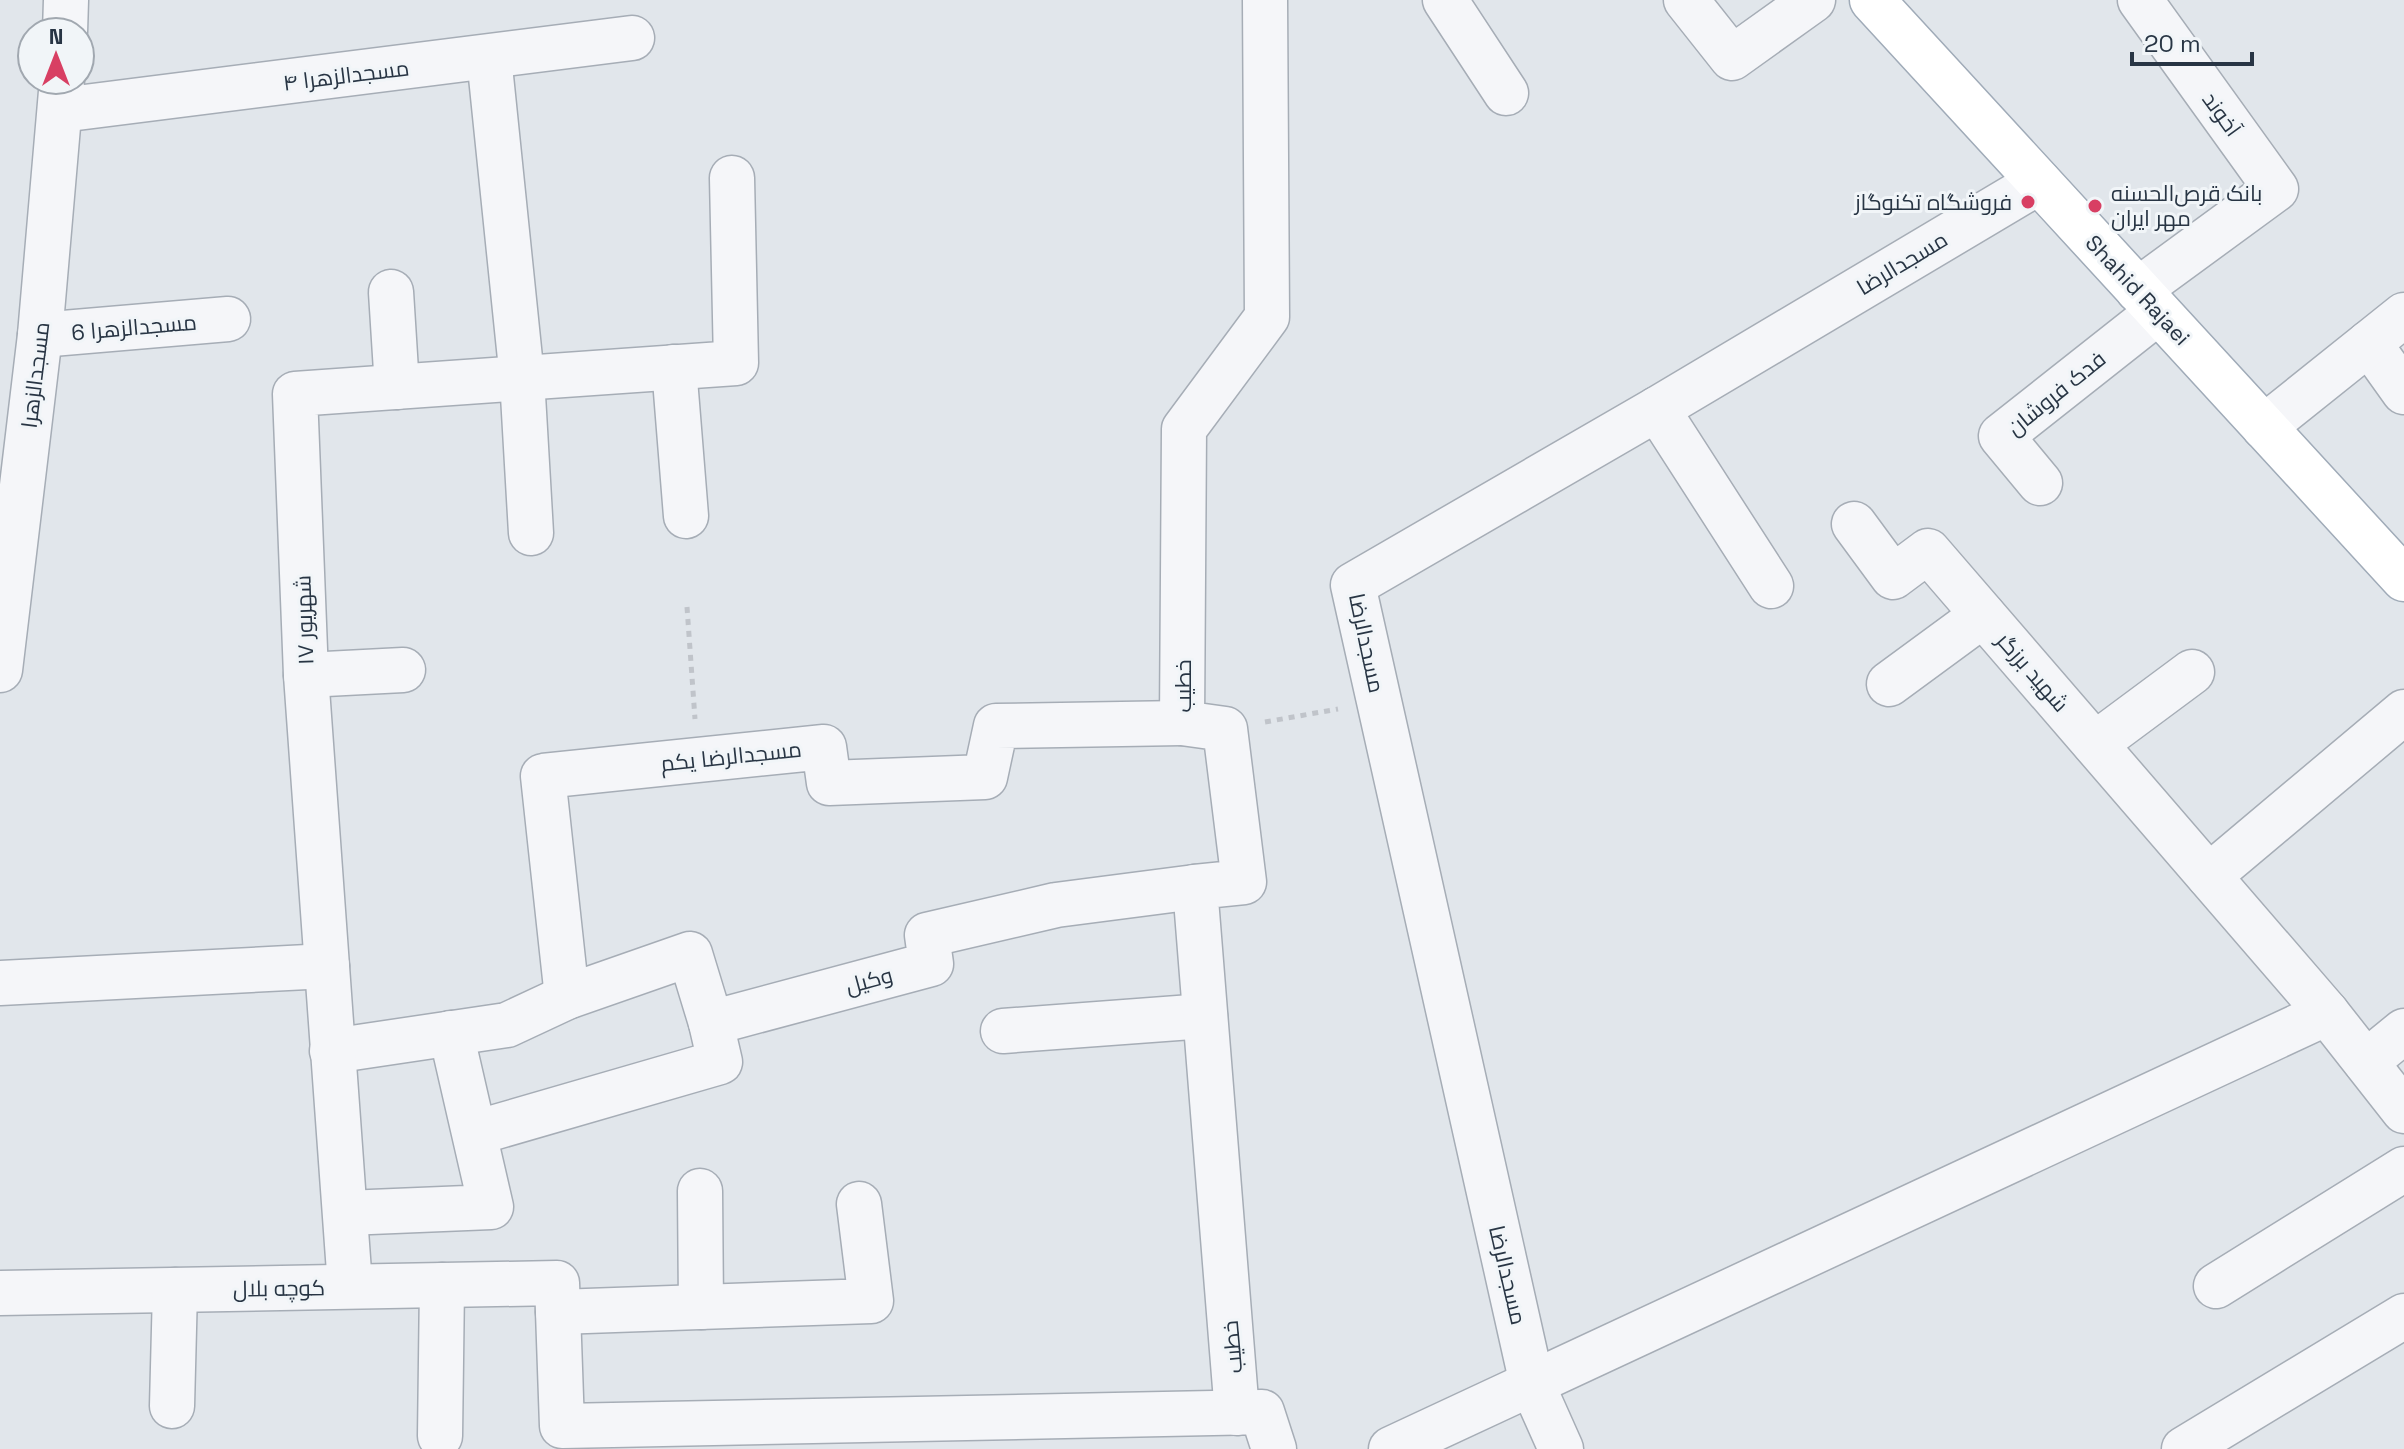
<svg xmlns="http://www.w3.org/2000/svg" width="2404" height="1449" viewBox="0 0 2404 1449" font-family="'Space Grotesk',Cairo,sans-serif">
	<rect width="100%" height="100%" fill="#e1e6eb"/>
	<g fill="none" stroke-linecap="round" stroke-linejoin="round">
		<g stroke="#a6adb6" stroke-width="47">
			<g id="minor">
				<polyline points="1445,0 1506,93"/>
				<polyline points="1686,0 1732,58 1813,0"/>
				<polyline points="65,32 66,0"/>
				<polyline points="489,57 522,378 531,533"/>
				<polyline points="61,110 632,38"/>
				<polyline points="2138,290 2276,189 2140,0"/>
				<polyline points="391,292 397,387"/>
				<polyline points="40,335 228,319"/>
				<polyline points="2369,343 2404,392"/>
				<polyline points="674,367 686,516"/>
				<polyline points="1657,409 1771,586"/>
				<polyline points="2264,427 2404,315"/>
				<polyline points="2040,483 2001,436 2158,312"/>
				<polyline points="1854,524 1893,577 1928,551 2327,1013 2404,1111"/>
				<polyline points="0,670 40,335 62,80"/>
				<polyline points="306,675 403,670"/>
				<polyline points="1889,684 1983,615"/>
				<polyline points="2095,744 2192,672"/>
				<polyline points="2209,876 2404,712"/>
				<polyline points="0,983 327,966"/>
				<polyline points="567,997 543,776 824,747 829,783 985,777 996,726 1182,723"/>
				<polyline points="711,1023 931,964 927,935 1056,905 1195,887"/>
				<polyline points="1003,1031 1205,1016"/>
				<polyline points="332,1051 507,1025 567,997 690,954 711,1023 720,1062 475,1133"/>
				<polyline points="2366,1062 2404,1031"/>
				<polyline points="700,1191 701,1307"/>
				<polyline points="346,1213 491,1207 451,1033"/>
				<polyline points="350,1286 306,675 295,394 736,363 732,178"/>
				<polyline points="2216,1286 2404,1169"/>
				<polyline points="0,1293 557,1283 562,1426 1262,1412 1274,1449"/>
				<polyline points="558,1312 871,1301 859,1204"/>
				<polyline points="172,1406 175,1290"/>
				<polyline points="1237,1413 1195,887 1244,882 1225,729 1182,723 1184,429 1267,317 1265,0"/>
				<polyline points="440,1436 442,1285"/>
				<polyline points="1391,1449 2327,1013"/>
				<polyline points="1561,1449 1532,1384 1353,585 1657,409 2039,182"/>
				<polyline points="2184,1449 2404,1316"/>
			</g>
		</g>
		<g stroke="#a0abb8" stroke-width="47">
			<polyline id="major" points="1872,0 2404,579"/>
		</g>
		<g stroke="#c0c4ca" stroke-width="5" stroke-dasharray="6 6" stroke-linecap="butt">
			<polyline points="687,607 695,719"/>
			<polyline points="1265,722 1338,709"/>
		</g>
		<use href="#minor" stroke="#f5f6f9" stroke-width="44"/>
		<use href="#major" stroke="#fff" stroke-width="44"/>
	</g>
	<g fill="#d83f63" stroke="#f1f5f8" stroke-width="3">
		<circle cx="2028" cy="202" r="8"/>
		<circle cx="2095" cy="206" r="8"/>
	</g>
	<g text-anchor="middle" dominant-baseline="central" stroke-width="6" stroke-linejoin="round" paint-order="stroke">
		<g font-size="22" fill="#283544" stroke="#f1f5f8">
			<text transform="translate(346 75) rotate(-7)">مسجدالزهرا ۴</text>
			<text transform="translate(2222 114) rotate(54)">آخوند</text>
			<text transform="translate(1902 263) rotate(-31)">مسجدالرضا</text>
			<text transform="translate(2138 290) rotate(47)">Shahid Rajaei</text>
			<text transform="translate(134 327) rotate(-5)">مسجدالزهرا 6</text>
			<text transform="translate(35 375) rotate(-83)">مسجدالزهرا</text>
			<text transform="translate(2056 393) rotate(-39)">فدک فروشان</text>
			<text transform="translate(304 620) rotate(-92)">۱۷ شهریور</text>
			<text transform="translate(1367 643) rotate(78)">مسجدالرضا</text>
			<text transform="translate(2033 672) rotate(49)">شهید برزگر</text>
			<text transform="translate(1183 686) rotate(-90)">خطیب</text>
			<text transform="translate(731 756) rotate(-6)">مسجدالرضا یکم</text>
			<text transform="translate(869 980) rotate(-15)">وکیل</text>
			<text transform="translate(1508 1275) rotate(77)">مسجدالرضا</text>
			<text transform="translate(279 1288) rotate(-1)">کوچه بلال</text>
			<text transform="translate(1232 1347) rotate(-95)">خطیب</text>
		</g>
		<g font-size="22" fill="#283544" stroke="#f1f5f8" text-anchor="start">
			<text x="2111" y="193">بانک قرص‌الحسنه<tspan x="2111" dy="25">مهر ایران</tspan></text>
			<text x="2012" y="202" text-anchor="end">فروشگاه تکنوگاز</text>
		</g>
	</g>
	<g transform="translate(56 56)"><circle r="38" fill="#f1f5f8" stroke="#a1a8b0" stroke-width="2"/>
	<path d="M0-6L14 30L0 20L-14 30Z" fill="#d83f63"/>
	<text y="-12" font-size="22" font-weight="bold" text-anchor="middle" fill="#283544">N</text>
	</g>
	<path d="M2132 52v12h120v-12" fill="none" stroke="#283544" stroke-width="4"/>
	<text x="2144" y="52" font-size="24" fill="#283544" stroke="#f1f5f8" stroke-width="6" paint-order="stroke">20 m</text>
</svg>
